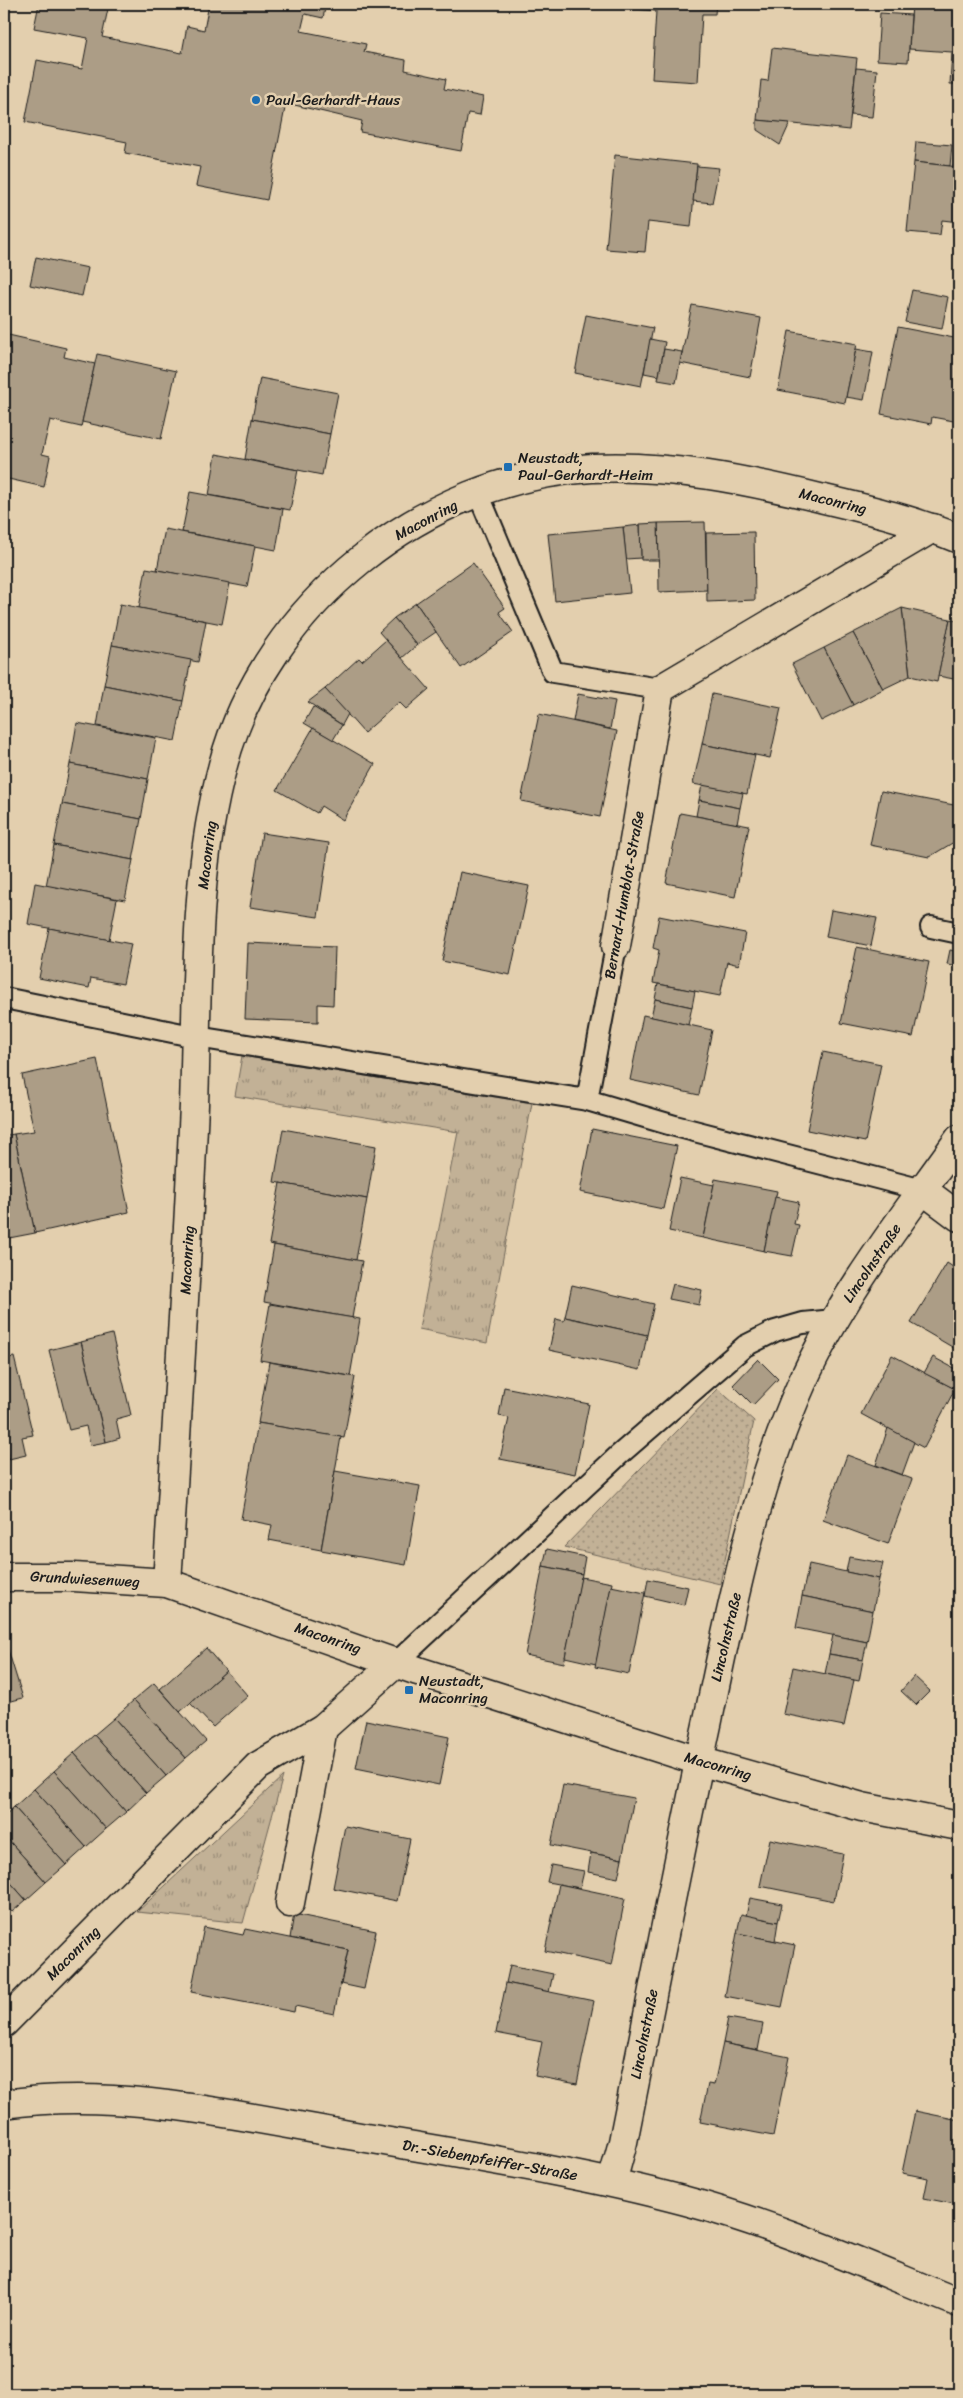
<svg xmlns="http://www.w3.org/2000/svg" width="963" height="2398" viewBox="0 0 963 2398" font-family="Sriracha,sans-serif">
	<defs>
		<pattern id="grass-tufts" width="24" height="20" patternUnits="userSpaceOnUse" patternTransform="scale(1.25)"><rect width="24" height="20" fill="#c2b196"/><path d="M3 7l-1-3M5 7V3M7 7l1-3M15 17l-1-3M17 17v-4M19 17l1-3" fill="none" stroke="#9d8f7a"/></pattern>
		<pattern id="park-dots" width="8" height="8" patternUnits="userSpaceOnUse" patternTransform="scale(1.25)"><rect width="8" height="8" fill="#c2b196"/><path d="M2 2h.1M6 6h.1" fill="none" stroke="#9d8f7a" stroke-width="1.8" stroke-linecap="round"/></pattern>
	</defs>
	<rect width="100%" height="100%" fill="#e3cfae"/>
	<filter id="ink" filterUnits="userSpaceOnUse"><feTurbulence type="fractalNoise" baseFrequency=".02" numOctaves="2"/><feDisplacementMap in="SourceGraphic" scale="10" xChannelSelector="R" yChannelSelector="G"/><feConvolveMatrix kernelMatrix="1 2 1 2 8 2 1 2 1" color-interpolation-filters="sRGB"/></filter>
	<g filter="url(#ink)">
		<g fill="url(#grass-tufts)" stroke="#6f6659">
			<polygon points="242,1056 532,1103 487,1343 419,1329 458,1132 235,1096"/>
			<polygon points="283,1776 243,1923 137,1912"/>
		</g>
		<polygon fill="url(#park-dots)" stroke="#6f6659" points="718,1389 754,1421 720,1584 564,1547"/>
		<g fill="#ac9d86" stroke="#1c1c1c">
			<polygon points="39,4 109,4 102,37 182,53 187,26 204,30 209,4 326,4 323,18 305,14 301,31 366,44 364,52 406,60 405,70 446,79 444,89 483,97 480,115 468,113 461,151 360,132 362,121 286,103 267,200 196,186 200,167 125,153 127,142 25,122 37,60 82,69 88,38 34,28"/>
			<polygon points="613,4 716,4 715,14 702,14 698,82 652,79 656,11 612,7"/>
			<polygon points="912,4 959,4 959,84 950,84 952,52 909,49"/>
			<polygon points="880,13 911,15 908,62 877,60"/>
			<polygon points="772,48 857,58 849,130 757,120 761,80 768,81"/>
			<polygon points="856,68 877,70 872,117 851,115"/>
			<polygon points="757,120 790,123 780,145 757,130"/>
			<polygon points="916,142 952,145 950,166 914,162"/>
			<polygon points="615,155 697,164 691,227 648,222 645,252 606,249"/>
			<polygon points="914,162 959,167 959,222 942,220 940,235 907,232"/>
			<polygon points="697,166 719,168 712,203 693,201"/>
			<polygon points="36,257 88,268 82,296 30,285"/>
			<polygon points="912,290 948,297 942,329 905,322"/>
			<polygon points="692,305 761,318 750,377 680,363"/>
			<polygon points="586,315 653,328 641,386 575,373"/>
			<polygon points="898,327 959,339 959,422 932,417 931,424 881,414"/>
			<polygon points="789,331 857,344 845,403 778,390"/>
			<polygon points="4,334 66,348 64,357 95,364 81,427 50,420 42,454 50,456 44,487 4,478"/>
			<polygon points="650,339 665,342 659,376 644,373"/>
			<polygon points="664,349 682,352 676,383 658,380"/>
			<polygon points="856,349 873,352 864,400 846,397"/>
			<polygon points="97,354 176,371 161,439 82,422"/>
			<polygon points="260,378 338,393 330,434 252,419"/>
			<polygon points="252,419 330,434 322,475 245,459"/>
			<polygon points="216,454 298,470 290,510 209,495"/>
			<polygon points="190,492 283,509 276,550 182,532"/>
			<polygon points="705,522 707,590 659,592 658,523"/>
			<polygon points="658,523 659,560 641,560 640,524"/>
			<polygon points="640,525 641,558 626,559 623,527"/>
			<polygon points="623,527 630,593 555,601 548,534"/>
			<polygon points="165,529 255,546 247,587 157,570"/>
			<polygon points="754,532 755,600 707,602 706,533"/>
			<polygon points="473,563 505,608 499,612 513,632 461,668 416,603"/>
			<polygon points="146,568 230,583 222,624 139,608"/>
			<polygon points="416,603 436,632 417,645 394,618"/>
			<polygon points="120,604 206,621 198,662 112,645"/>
			<polygon points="902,608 950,619 937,682 910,676"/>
			<polygon points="902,608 910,676 883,689 853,633"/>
			<polygon points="394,618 417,645 402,658 379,632"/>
			<polygon points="950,619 959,621 959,680 938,676"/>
			<polygon points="853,633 883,689 853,705 824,648"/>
			<polygon points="386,640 429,689 406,709 399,702 364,733 325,689 359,658 362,661"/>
			<polygon points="112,645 191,660 183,701 104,685"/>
			<polygon points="824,648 853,705 821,721 792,664"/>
			<polygon points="104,685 183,701 175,741 97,726"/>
			<polygon points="325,689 348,714 342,725 308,702"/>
			<polygon points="578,694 615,701 610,729 573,721"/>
			<polygon points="712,694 781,708 770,758 702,744"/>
			<polygon points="313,707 342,725 333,740 304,723"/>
			<polygon points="539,714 617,731 600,817 521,801"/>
			<polygon points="77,723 156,738 148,779 70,764"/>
			<polygon points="313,728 375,764 343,820 321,806 317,813 277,790"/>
			<polygon points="702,744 755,755 747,794 693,784"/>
			<polygon points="70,764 148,779 141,819 62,804"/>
			<polygon points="702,785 743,793 740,808 699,800"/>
			<polygon points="881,791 959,806 959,839 929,857 870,845"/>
			<polygon points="699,800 740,808 737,824 696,816"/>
			<polygon points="62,804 141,819 133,860 54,845"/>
			<polygon points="680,813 749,826 735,897 666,883"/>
			<polygon points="262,833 329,843 318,917 250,907"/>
			<polygon points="54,845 133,860 125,900 46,886"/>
			<polygon points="460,872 529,886 510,975 442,961"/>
			<polygon points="35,883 117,899 109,940 28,924"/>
			<polygon points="831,910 877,918 871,946 826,937"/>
			<polygon points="659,916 745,933 739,965 727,962 720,996 653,983 659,950 653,948"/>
			<polygon points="49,928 131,944 123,984 91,978 89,988 39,978"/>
			<polygon points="248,943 335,947 333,1005 318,1004 318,1022 245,1019"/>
			<polygon points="857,947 929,962 913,1037 841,1023"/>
			<polygon points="950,950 959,952 959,966 947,964"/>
			<polygon points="658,984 695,991 692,1007 655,999"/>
			<polygon points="655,999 692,1007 688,1025 651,1017"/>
			<polygon points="643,1015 712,1030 699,1095 630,1080"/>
			<polygon points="823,1052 881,1064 865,1142 807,1130"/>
			<polygon points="97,1059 129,1212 35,1233 14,1134 34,1131 22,1075"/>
			<polygon points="283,1129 376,1146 367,1199 274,1182"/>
			<polygon points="592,1129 677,1146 663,1209 580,1192"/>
			<polygon points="14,1134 35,1233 4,1239 4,1136"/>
			<polygon points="680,1178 714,1185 703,1238 669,1231"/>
			<polygon points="715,1179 777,1191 764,1251 703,1238"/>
			<polygon points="280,1183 367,1199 356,1260 269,1244"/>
			<polygon points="775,1197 799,1202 794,1224 799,1225 792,1256 764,1251"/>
			<polygon points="274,1245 362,1261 352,1318 264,1302"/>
			<polygon points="947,1263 959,1271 959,1351 911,1323"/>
			<polygon points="673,1284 702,1290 699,1305 669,1299"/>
			<polygon points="572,1285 654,1304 647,1335 565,1317"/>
			<polygon points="270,1304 360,1319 350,1376 260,1360"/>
			<polygon points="565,1317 647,1335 640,1370 549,1350 556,1319 564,1321"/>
			<polygon points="112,1334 131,1415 116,1419 120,1438 106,1442 81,1342"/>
			<polygon points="81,1342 106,1442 90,1445 86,1426 69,1430 49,1350"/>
			<polygon points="892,1355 955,1389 924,1448 861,1414"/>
			<polygon points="14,1357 33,1435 22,1437 26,1455 9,1459 4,1435 4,1359"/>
			<polygon points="933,1357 959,1371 959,1382 955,1389 924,1373"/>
			<polygon points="758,1359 778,1379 753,1405 733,1385"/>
			<polygon points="269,1362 355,1377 344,1438 258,1423"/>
			<polygon points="504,1387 589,1404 575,1474 500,1459 509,1418 499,1416"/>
			<polygon points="258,1423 341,1437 321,1550 269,1540 272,1525 241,1519"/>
			<polygon points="888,1428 914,1442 902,1475 876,1465"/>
			<polygon points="4,1435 9,1459 4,1460"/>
			<polygon points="847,1455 912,1479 888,1544 823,1520"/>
			<polygon points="335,1471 420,1486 406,1565 321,1550"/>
			<polygon points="547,1549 585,1557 582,1574 543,1566"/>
			<polygon points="849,1557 883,1563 879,1579 846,1572"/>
			<polygon points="809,1564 879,1579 873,1611 802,1596"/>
			<polygon points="543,1566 582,1574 564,1663 525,1655"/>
			<polygon points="581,1577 612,1583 596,1664 565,1657"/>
			<polygon points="648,1579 688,1587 684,1605 645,1596"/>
			<polygon points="611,1586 645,1593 629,1674 595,1667"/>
			<polygon points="802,1596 873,1611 867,1642 796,1628"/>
			<polygon points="833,1635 867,1642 863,1660 829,1654"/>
			<polygon points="4,1637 23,1698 4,1703"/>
			<polygon points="206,1648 226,1671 180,1712 160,1689"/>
			<polygon points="829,1654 863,1660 859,1681 825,1674"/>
			<polygon points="793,1667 854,1680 844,1726 783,1714"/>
			<polygon points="226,1671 248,1696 213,1727 190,1703"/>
			<polygon points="914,1676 930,1691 916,1705 901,1691"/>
			<polygon points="154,1683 206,1741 186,1758 134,1700"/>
			<polygon points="134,1700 186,1758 166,1776 114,1718"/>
			<polygon points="114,1718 166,1776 146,1793 94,1735"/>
			<polygon points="366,1720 449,1737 439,1785 356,1768"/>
			<polygon points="94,1735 146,1793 126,1812 74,1753"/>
			<polygon points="74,1753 126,1812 106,1829 54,1771"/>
			<polygon points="54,1771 106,1829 86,1847 34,1789"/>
			<polygon points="563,1785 634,1798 622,1859 551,1845"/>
			<polygon points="34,1789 86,1847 66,1865 14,1807"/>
			<polygon points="14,1807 66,1865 46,1882 4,1835 4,1816"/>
			<polygon points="345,1826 410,1839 397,1901 333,1888"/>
			<polygon points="4,1835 46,1882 26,1900 4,1875"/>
			<polygon points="770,1839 843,1854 834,1901 760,1886"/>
			<polygon points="591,1853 622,1859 618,1878 588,1872"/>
			<polygon points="551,1865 584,1871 580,1888 547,1882"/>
			<polygon points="4,1875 26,1900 12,1912 4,1904"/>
			<polygon points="559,1884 625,1898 612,1965 545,1951"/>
			<polygon points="750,1898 782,1904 778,1922 746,1916"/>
			<polygon points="294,1914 376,1931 364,1989 341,1984 348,1950 290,1938"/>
			<polygon points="741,1914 778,1922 775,1941 737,1933"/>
			<polygon points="204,1927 243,1935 245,1929 348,1950 334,2014 295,2006 294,2012 191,1992"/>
			<polygon points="737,1933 795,1945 782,2007 725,1996"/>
			<polygon points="510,1965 553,1974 549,1992 506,1983"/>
			<polygon points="506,1983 594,2001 577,2084 535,2076 542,2042 496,2033"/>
			<polygon points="728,2018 763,2024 758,2050 723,2043"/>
			<polygon points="723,2043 789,2057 773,2136 700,2122 708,2084 714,2085"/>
			<polygon points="915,2111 959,2120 959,2205 924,2198 928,2178 902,2173"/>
		</g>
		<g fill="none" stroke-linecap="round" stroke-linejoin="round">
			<g stroke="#1c1c1c" stroke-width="24">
				<g id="service">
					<polyline points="478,493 553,672 660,689"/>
					<polyline points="931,927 959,933"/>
					<polyline points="4,998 197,1037 587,1100 675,1126 923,1190"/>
					<polyline points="587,1100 616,946"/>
					<polyline points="397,1662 619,1455 745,1346 775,1331 803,1323 834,1320"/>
				</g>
			</g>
			<g stroke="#1c1c1c" stroke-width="31">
				<g id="minor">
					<polyline points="616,946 660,689 933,528"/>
					<polyline points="923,1190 959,1217"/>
					<polyline points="4,1577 74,1577 167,1583 418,1671 699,1761 862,1807 959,1826"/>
					<path d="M167 1583C177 1424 187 1265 194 1105 198 992 193 875 223 765 266 604 425 477 592 468 669 464 746 480 820 498 867 509 915 520 959 539"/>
					<polyline points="290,1903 323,1728"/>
					<polyline points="4,2023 258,1766 323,1728 397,1662"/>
					<path d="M4 2104C113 2088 225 2113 332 2132 450 2153 571 2170 686 2201 780 2226 870 2267 959 2303"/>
					<path d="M612 2182 623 2142C651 2001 678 1860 708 1720 731 1608 755 1488 802 1383 842 1294 903 1218 959 1139"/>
				</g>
			</g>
			<use href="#service" stroke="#e3cfae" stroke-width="20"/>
			<use href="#minor" stroke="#e3cfae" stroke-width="28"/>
		</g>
	</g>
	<g fill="#1f6fb2" stroke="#e3cfae" stroke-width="2">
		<circle cx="256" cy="100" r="5"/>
		<rect x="503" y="462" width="10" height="10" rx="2.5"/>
		<rect x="404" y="1685" width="10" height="10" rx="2.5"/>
	</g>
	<g text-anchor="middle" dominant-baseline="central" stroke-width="5" stroke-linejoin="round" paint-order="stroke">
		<g font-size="15" fill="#1c1c1c" stroke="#e3cfae" text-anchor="start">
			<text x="266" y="100">Paul-Gerhardt-Haus</text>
			<text x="518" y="458">Neustadt,<tspan x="518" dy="17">Paul-Gerhardt-Heim</tspan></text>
			<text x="419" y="1681">Neustadt,<tspan x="419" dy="17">Maconring</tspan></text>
		</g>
		<g font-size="15" fill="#1c1c1c" stroke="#e3cfae">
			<text transform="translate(833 501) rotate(14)">Maconring</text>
			<text transform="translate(426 520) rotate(-28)">Maconring</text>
			<text transform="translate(207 855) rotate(-83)">Maconring</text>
			<text transform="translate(624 895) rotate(-80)">Bernard-Humblot-Straße</text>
			<text transform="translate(187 1260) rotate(-87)">Maconring</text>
			<text transform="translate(872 1263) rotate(-56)">Lincolnstraße</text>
			<text transform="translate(85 1579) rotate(3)">Grundwiesenweg</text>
			<text transform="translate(726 1637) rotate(-77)">Lincolnstraße</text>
			<text transform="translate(328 1638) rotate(19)">Maconring</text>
			<text transform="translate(718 1766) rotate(16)">Maconring</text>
			<text transform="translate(73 1953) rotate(-45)">Maconring</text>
			<text transform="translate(644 2034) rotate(-79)">Lincolnstraße</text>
			<text transform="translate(490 2160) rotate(10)">Dr.-Siebenpfeiffer-Straße</text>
		</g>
	</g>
	<rect width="963" height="2398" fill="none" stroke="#e3cfae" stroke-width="20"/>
	<rect x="10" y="10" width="943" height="2378" fill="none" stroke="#1c1c1c" stroke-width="2" filter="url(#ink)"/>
</svg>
